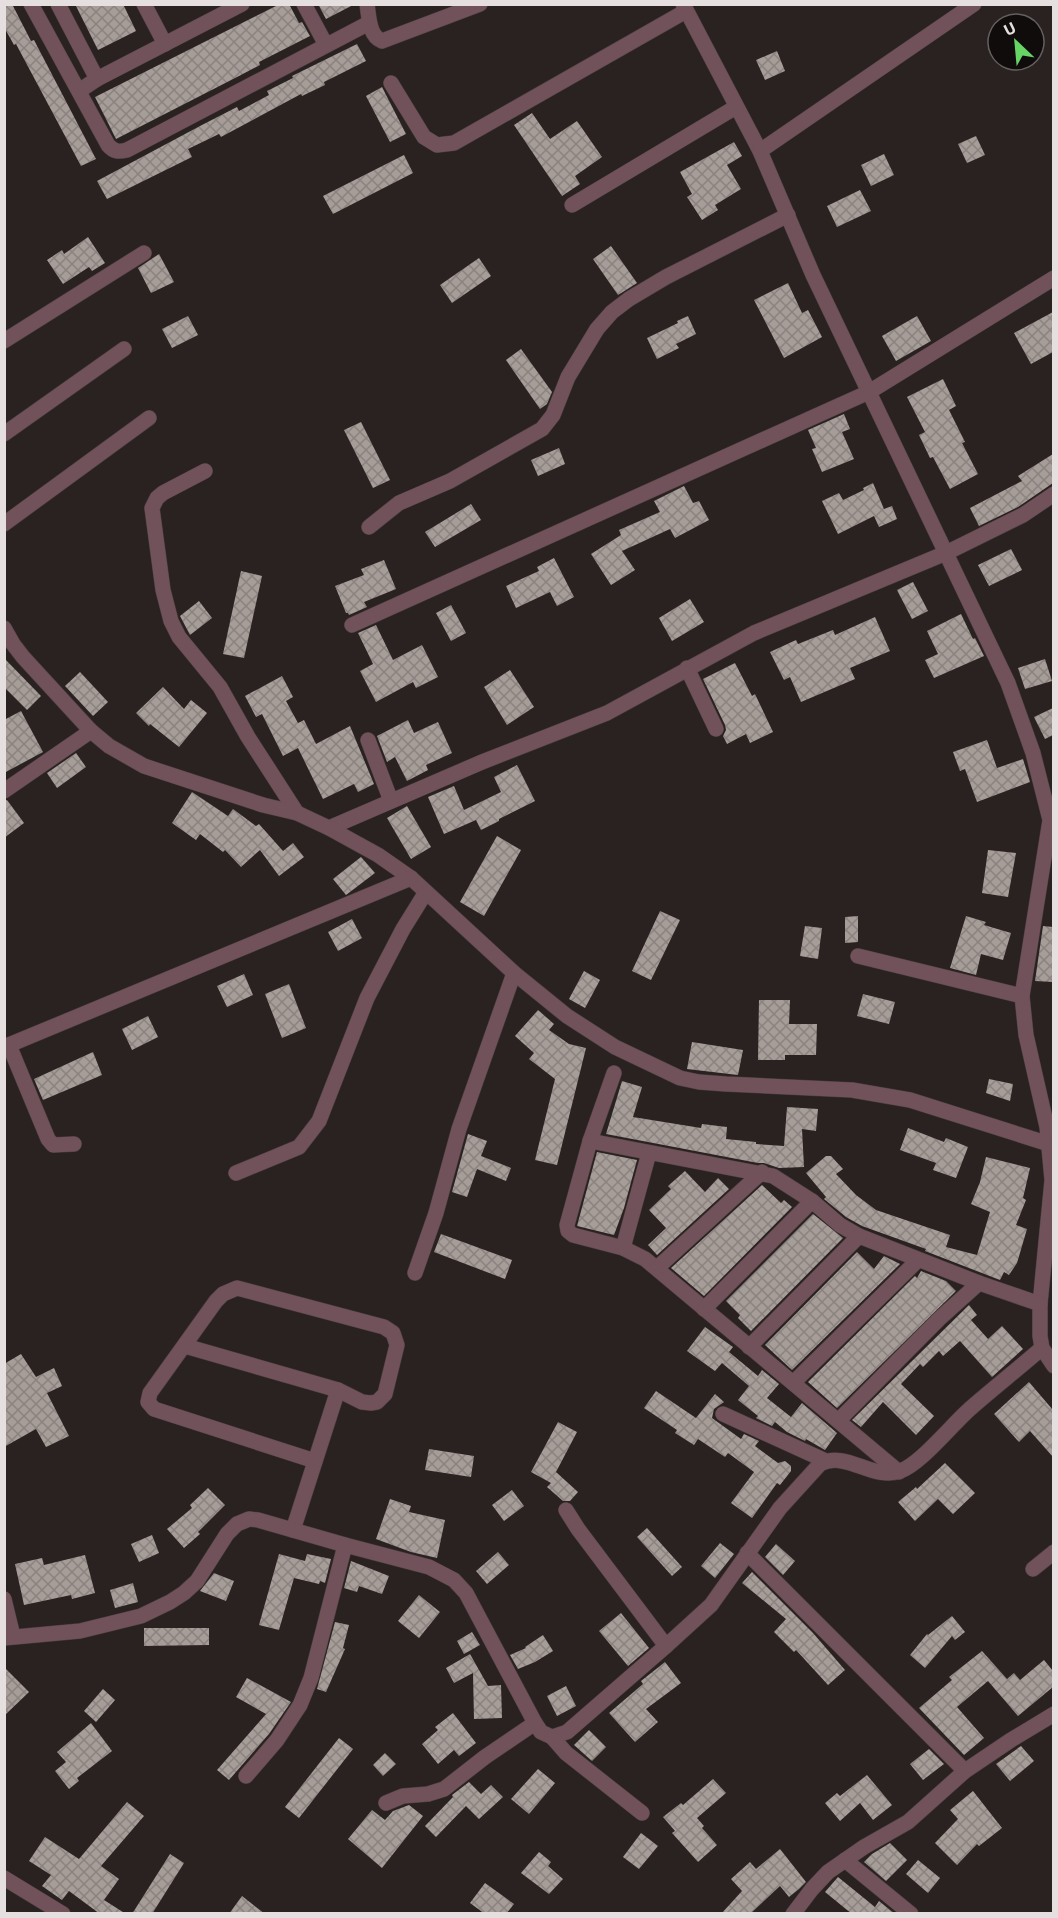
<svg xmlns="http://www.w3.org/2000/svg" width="1058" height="1918" viewBox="0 0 1058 1918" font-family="'Exo 2',sans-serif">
	<defs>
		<pattern id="building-cross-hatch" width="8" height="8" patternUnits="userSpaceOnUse" patternTransform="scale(1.5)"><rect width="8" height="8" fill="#a69d98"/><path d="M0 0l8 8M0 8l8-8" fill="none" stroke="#89827e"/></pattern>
	</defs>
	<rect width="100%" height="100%" fill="#2a2121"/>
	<g fill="url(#building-cross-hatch)">
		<polygon points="4,4 12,4 31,41 34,40 96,159 81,166 16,44 14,45 4,27"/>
		<polygon points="75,4 123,4 136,31 98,50"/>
		<polygon points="280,4 289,4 299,23 302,22 310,36 259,62 260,65 239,76 116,139 95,97"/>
		<polygon points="318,4 355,4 326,19"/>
		<polygon points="357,44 366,61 324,82 325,85 302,96 301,94 221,137 219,134 188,149 192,157 107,199 97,181 200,126 237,107 239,111 269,95 267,91 293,78 292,76"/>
		<polygon points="777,51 785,71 765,80 756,60"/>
		<polygon points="382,87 406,134 390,142 366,96"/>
		<polygon points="532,113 550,139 577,121 602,157 575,176 580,184 562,196 514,125"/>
		<polygon points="976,136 985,155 967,163 958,144"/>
		<polygon points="734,142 742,156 727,165 741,189 715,205 718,210 702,220 687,197 692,194 680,172"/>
		<polygon points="884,154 894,175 871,186 861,165"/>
		<polygon points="404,155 413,173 333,214 323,196"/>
		<polygon points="860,190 871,211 837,227 827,206"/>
		<polygon points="88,237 105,263 92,271 89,267 63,284 47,260 62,250 64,254"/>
		<polygon points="611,246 637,283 618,295 593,259"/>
		<polygon points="159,254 174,282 151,293 138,268"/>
		<polygon points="479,258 491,276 452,303 440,285"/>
		<polygon points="788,283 802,313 808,310 822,337 784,358 754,300"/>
		<polygon points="1053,312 1053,352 1031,364 1014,333"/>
		<polygon points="188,316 198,335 172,348 162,329"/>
		<polygon points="688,316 696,334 676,344 679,348 657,359 647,338 678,323 677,321"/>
		<polygon points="917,316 931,341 896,361 882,336"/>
		<polygon points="521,349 552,392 547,404 540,409 506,360"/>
		<polygon points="943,379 956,406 949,410 965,442 962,443 978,474 950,489 933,457 930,458 919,435 925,432 907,397"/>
		<polygon points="844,414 850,429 842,432 854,459 822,472 812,449 816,448 808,430"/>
		<polygon points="361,422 390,480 373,488 344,430"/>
		<polygon points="559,448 565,464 538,476 531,460"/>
		<polygon points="1053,454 1053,483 1018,507 979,526 970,508 1022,481 1018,476"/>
		<polygon points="873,483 884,509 892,506 897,519 879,527 874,516 838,534 822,501 839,493 843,500 864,490 863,488"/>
		<polygon points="684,486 693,503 699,501 709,520 675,538 670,529 622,551 635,570 611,585 591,554 621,535 619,530 660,512 654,501"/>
		<polygon points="471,504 481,520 435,547 425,532"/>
		<polygon points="1011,549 1022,570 989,586 978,565"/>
		<polygon points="554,558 574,597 557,606 550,592 516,608 506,586 539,571 537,567"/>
		<polygon points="384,560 396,589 364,602 367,607 349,615 348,613 346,613 335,586 364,575 361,569"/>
		<polygon points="241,571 262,576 244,658 223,654"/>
		<polygon points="913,582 928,611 912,619 897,590"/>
		<polygon points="690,599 704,622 672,641 659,618"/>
		<polygon points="199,601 212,618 190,635 180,616"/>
		<polygon points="451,605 466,633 451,641 436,613"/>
		<polygon points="961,614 973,639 975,638 984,656 934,678 925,660 938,654 927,631"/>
		<polygon points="875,617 890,651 850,668 855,679 801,702 790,677 784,680 770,652 796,640 798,644 833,630 835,635"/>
		<polygon points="376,625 393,660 422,645 438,677 416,688 413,682 376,702 360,671 373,664 358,633"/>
		<polygon points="4,658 41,696 27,710 4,687"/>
		<polygon points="1045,659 1052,681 1025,689 1018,668"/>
		<polygon points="735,663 752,696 755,694 773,732 750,743 746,734 727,744 723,736 726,730 725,725 703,679"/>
		<polygon points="510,670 534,707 507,725 484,687"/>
		<polygon points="80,672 108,702 93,716 65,686"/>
		<polygon points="282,676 293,697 286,701 298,723 304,720 316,744 350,726 374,784 358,792 354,784 323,799 298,748 283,756 262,714 256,717 245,696"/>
		<polygon points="163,687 184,709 191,700 207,713 179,747 150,724 149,726 136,713"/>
		<polygon points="1053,708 1053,735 1045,739 1034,717"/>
		<polygon points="21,711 43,752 4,773 4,720"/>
		<polygon points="408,720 414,733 438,722 452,753 426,765 428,770 407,781 395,757 387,762 377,736"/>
		<polygon points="987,740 997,768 1023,759 1030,782 977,802 965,769 960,771 953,752"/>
		<polygon points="76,753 86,767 57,788 47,773"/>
		<polygon points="517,765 535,801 499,819 499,821 481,830 476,820 444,834 428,797 454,786 464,810 501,792 494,777"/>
		<polygon points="192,792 228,816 233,809 256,826 259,824 283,851 293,843 304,857 279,876 260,850 241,867 225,850 223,852 200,834 196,840 172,823"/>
		<polygon points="7,800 24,823 4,838 4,801"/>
		<polygon points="407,806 431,847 411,859 387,818"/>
		<polygon points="497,836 521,850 484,916 460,902"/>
		<polygon points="988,850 1016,853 1008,897 982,893"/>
		<polygon points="361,857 375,873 346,895 333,879"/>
		<polygon points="660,911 680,920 651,980 632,971"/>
		<polygon points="858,916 858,942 845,943 845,917"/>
		<polygon points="966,916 986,922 984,925 1011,933 1003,960 981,954 976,975 950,968"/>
		<polygon points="352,919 362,938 338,951 328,932"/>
		<polygon points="805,926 822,928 818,959 800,956"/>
		<polygon points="1043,926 1053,927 1053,982 1035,981"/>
		<polygon points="584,971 600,980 585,1008 569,999"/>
		<polygon points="244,974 253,995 227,1007 217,986"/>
		<polygon points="289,984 306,1028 282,1038 265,994"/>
		<polygon points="863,994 895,1002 889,1024 857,1016"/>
		<polygon points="759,1000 790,1000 789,1024 817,1024 816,1055 785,1055 785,1060 758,1060"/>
		<polygon points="538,1010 554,1024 549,1030 569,1044 586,1048 557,1165 535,1160 555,1079 529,1059 534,1053 515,1036"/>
		<polygon points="148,1016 158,1037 132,1050 122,1029"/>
		<polygon points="692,1042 743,1050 738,1075 687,1069"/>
		<polygon points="93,1052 102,1075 43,1100 34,1079"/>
		<polygon points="989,1079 1013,1084 1010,1101 986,1093"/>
		<polygon points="622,1081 642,1087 633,1117 701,1128 702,1124 727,1127 726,1139 756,1142 756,1144 784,1146 787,1107 818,1109 816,1131 802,1129 804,1167 779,1168 764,1163 758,1163 606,1134"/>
		<polygon points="908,1128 944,1142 946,1138 968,1147 956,1178 933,1170 936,1163 900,1150"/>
		<polygon points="468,1134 487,1141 481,1156 511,1168 506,1181 477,1169 467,1197 452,1192"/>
		<polygon points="597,1152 637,1160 624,1208 614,1235 577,1226"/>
		<polygon points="826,1156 831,1156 843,1169 836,1174 856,1195 876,1210 950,1235 946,1247 977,1255 990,1212 971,1204 980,1182 986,1157 1030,1168 1023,1198 1026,1200 1016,1225 1027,1229 1017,1263 1009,1275 1004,1272 1000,1280 925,1251 926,1249 862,1226 846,1217 824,1199 826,1197 806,1173"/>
		<polygon points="685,1171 705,1192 718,1178 729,1189 657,1255 648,1245 666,1228 649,1210 671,1189 668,1186"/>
		<polygon points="762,1185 781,1203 784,1200 792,1207 704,1296 671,1268"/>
		<polygon points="813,1214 843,1238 751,1331 738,1318 740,1315 726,1301"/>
		<polygon points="441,1234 512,1260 505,1279 434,1252"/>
		<polygon points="857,1252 874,1269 884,1256 900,1264 792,1370 765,1345"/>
		<polygon points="921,1271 946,1281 956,1291 837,1408 808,1382 915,1276 917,1278"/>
		<polygon points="969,1305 977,1315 971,1320 988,1339 1002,1326 1023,1349 992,1377 960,1341 943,1356 939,1351 923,1367 920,1364 901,1384 934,1416 916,1435 883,1402 861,1427 852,1420"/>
		<polygon points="705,1327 733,1347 729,1352 758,1376 762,1370 779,1384 767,1398 791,1417 802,1403 837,1433 825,1450 806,1439 805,1441 787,1432 775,1422 772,1426 756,1418 758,1416 738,1400 749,1386 722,1363 715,1371 687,1351"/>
		<polygon points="21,1354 36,1377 54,1368 62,1386 47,1393 69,1436 46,1447 36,1429 4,1447 4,1364"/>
		<polygon points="1029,1382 1053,1410 1053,1457 1030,1431 1019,1442 994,1414"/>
		<polygon points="656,1391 696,1418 715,1394 724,1402 714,1409 712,1418 741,1439 744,1434 759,1441 755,1446 778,1463 785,1461 791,1466 791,1471 780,1485 777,1483 752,1518 731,1503 754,1472 728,1453 725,1457 698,1439 694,1445 675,1433 677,1430 644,1408"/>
		<polygon points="558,1422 577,1432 556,1472 578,1492 570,1501 563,1501 547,1487 551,1483 531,1472"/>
		<polygon points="429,1449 474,1456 471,1477 425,1470"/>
		<polygon points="945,1463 975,1493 953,1514 938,1499 915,1521 898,1502 916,1487 917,1489"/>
		<polygon points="208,1488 225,1505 198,1532 200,1534 184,1548 167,1529 192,1508 190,1505"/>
		<polygon points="512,1490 524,1506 504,1521 492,1505"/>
		<polygon points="390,1499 411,1506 409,1512 445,1520 437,1558 411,1552 376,1539"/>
		<polygon points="647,1528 682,1567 672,1576 637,1537"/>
		<polygon points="152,1535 159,1553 139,1562 131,1544"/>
		<polygon points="720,1543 734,1554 715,1578 701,1566"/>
		<polygon points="776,1544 795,1561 783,1575 765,1557"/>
		<polygon points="498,1552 509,1565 487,1584 476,1571"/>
		<polygon points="279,1554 305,1561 307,1554 331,1559 325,1583 320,1581 319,1584 294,1578 279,1630 259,1625"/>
		<polygon points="85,1555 95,1593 72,1599 71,1595 24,1605 15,1564 42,1558 44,1565"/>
		<polygon points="351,1561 389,1576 382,1594 359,1586 357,1592 344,1588"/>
		<polygon points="752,1572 813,1633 845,1670 828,1685 796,1650 794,1652 774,1632 786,1619 742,1583"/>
		<polygon points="214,1573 234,1581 226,1601 200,1591"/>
		<polygon points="133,1583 138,1602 115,1608 110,1590"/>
		<polygon points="419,1595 440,1612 419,1638 398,1621"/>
		<polygon points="621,1613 649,1648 628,1666 599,1631"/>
		<polygon points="952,1616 965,1632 955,1640 952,1636 925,1668 910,1655 927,1634 928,1635"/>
		<polygon points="335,1622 349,1625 343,1648 345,1649 326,1692 317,1689"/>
		<polygon points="144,1628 209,1628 209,1645 144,1646"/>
		<polygon points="472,1632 480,1645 464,1654 457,1641"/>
		<polygon points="543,1635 553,1651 535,1662 518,1669 510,1655 526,1648 525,1647"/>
		<polygon points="982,1651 1007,1679 1014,1673 1020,1680 1044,1660 1053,1671 1053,1687 1018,1716 988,1681 957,1707 984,1738 964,1755 919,1708 952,1680 949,1677"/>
		<polygon points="470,1654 488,1686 501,1685 502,1718 474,1719 473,1673 454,1683 446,1668"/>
		<polygon points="665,1662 681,1683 646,1709 658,1722 635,1742 609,1713 643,1684 641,1681"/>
		<polygon points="4,1667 29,1692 4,1716"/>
		<polygon points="247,1678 291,1702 269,1734 229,1780 217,1770 266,1714 236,1697"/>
		<polygon points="566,1686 576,1706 557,1716 547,1696"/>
		<polygon points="103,1689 115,1700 96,1722 84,1711"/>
		<polygon points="453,1713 476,1743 459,1756 454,1750 438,1764 422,1744 438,1730 435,1727"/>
		<polygon points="91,1723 112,1751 77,1778 79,1781 69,1789 55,1771 66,1762 57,1752"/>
		<polygon points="589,1730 606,1747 592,1761 574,1745"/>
		<polygon points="339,1738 353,1749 299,1818 285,1807"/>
		<polygon points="1021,1746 1034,1761 1010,1781 996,1764"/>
		<polygon points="929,1749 944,1764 923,1780 910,1764"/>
		<polygon points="385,1753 396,1764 383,1776 373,1765"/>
		<polygon points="538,1769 555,1783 529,1814 511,1799"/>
		<polygon points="867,1775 892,1805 873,1820 860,1803 840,1821 825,1803 837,1793 840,1796"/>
		<polygon points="713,1779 726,1793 697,1818 704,1826 702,1828 717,1845 698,1862 672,1833 675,1831 663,1817 681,1803 683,1805"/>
		<polygon points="469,1782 481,1794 491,1785 503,1797 479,1819 466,1806 436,1837 425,1826 453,1797 452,1795"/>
		<polygon points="973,1791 1002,1828 979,1846 977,1844 957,1865 935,1843 958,1819 950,1810"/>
		<polygon points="127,1802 144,1816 101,1866 119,1879 104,1900 126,1914 100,1914 69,1891 62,1900 42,1886 51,1875 29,1861 45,1837 79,1859"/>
		<polygon points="409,1805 423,1816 382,1868 348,1839 372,1810 385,1820 393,1811"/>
		<polygon points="641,1833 658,1846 639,1869 623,1857"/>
		<polygon points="890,1843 907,1860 886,1881 864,1862 872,1854"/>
		<polygon points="780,1849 806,1882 799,1889 789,1897 780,1886 750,1914 721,1914 742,1891 731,1879 750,1862 756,1869"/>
		<polygon points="539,1852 551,1862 548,1866 563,1879 549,1894 521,1873"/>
		<polygon points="170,1854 184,1863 152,1914 132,1914"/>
		<polygon points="918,1860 940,1878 928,1893 906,1874"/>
		<polygon points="838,1877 875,1907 879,1901 895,1914 852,1914 825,1892"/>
		<polygon points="485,1883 514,1904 506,1914 485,1914 470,1903"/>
		<polygon points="242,1896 265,1914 229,1914"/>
	</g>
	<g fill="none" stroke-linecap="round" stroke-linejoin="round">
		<g stroke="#443c3c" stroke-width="16">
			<g id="street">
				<path d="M31 4 108 145C114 152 119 152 127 150L369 23"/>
				<polyline points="58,4 97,79"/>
				<polyline points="144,4 165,44"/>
				<polyline points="304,4 326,45"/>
				<path d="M367 4C369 17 369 36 382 41L480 4"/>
				<polyline points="683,4 760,151 813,275 1008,683 1033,753 1050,820 1022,996 1026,1035 1047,1127 1052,1180 1040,1304 1040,1336 1042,1348 1054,1366"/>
				<polyline points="391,83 424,137 437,145 454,143 686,11"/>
				<polyline points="79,91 97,79 242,4"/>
				<polyline points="760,151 974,4"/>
				<polyline points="572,205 736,107"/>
				<polyline points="4,341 144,253"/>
				<polyline points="4,434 124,349"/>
				<polyline points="205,471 163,493 157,498 152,508 163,590 171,621 179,637 220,687 248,737 297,813"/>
				<polyline points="4,524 149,418"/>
				<polyline points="369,527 399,503 450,481 542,429 553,415 568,377 597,329 612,312 629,299 666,277 788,215"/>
				<polyline points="352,625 869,392 1054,278"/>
				<polyline points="4,628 13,644 23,657 91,731 109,746 144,766 263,805 297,813 329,828 482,762 607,713 754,633 946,553 1023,515 1054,494"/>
				<polyline points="687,668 716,729"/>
				<polyline points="368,740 391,801"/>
				<polyline points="4,791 91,731"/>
				<polyline points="329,828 378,855 411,878 514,973 567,1016 615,1047 680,1078 699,1082 726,1084 852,1090 910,1100 1049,1144"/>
				<polyline points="858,956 1022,996"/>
				<polyline points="9,1045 48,1139 53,1145 74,1144"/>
				<polyline points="4,1047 411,878"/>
				<polyline points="614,1073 590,1141 567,1225 568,1231 573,1235 623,1248 645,1259 899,1472"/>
				<polyline points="590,1141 773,1176 812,1201 840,1225 859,1236 979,1283 1040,1304"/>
				<polyline points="236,1173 299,1147 319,1121 367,998 403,929 426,892"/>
				<polyline points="623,1248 649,1153"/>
				<polyline points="657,1268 762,1172"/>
				<polyline points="415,1273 436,1213 459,1129 514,973"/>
				<polyline points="704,1309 812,1201"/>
				<polyline points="185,1346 338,1390 362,1402 371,1403 377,1402 385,1394 397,1345 393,1333 384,1327 237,1288 223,1294 216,1301 150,1393 148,1402 154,1409 315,1461"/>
				<polyline points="749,1347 859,1236"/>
				<polyline points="793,1383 918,1260"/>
				<polyline points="723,1414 826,1461"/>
				<polyline points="839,1420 939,1319 979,1283"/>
				<polyline points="566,1510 578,1529 666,1646"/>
				<polyline points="293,1530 338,1390"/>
				<polyline points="747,1553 965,1771"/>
				<polyline points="1033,1569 1054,1552"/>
				<polyline points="4,1599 13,1636"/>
				<path d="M4 1638 80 1631 141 1616 170 1602 184 1593 197 1581 227 1534 237 1524 249 1519 258 1520 345 1545 429 1567 454 1580 466 1593 535 1723 541 1732 552 1737 567 1732 666 1646 711 1605 780 1508 820 1464C846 1450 873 1481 900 1471 920 1465 954 1422 972 1407 995 1387 1019 1368 1042 1348"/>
				<polyline points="552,1737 566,1753 642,1813"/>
				<polyline points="246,1776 277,1740 300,1705 311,1678 345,1545"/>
				<polyline points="386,1803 403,1796 428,1794 444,1789 485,1757 535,1723"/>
				<polyline points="845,1860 911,1914"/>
				<polyline points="4,1878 63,1914"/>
				<polyline points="793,1914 812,1889 828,1872 864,1847 908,1822 965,1771 1011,1740 1054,1714"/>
			</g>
		</g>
		<use href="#street" stroke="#71515a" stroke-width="15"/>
	</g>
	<rect width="1058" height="1918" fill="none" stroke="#e5dfdf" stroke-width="12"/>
	<g transform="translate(1016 42) rotate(334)"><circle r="28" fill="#100c0c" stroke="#656060" stroke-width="1.5"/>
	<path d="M0-4.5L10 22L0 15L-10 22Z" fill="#67d466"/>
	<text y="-9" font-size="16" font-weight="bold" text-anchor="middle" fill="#e5dfdf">U</text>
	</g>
</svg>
